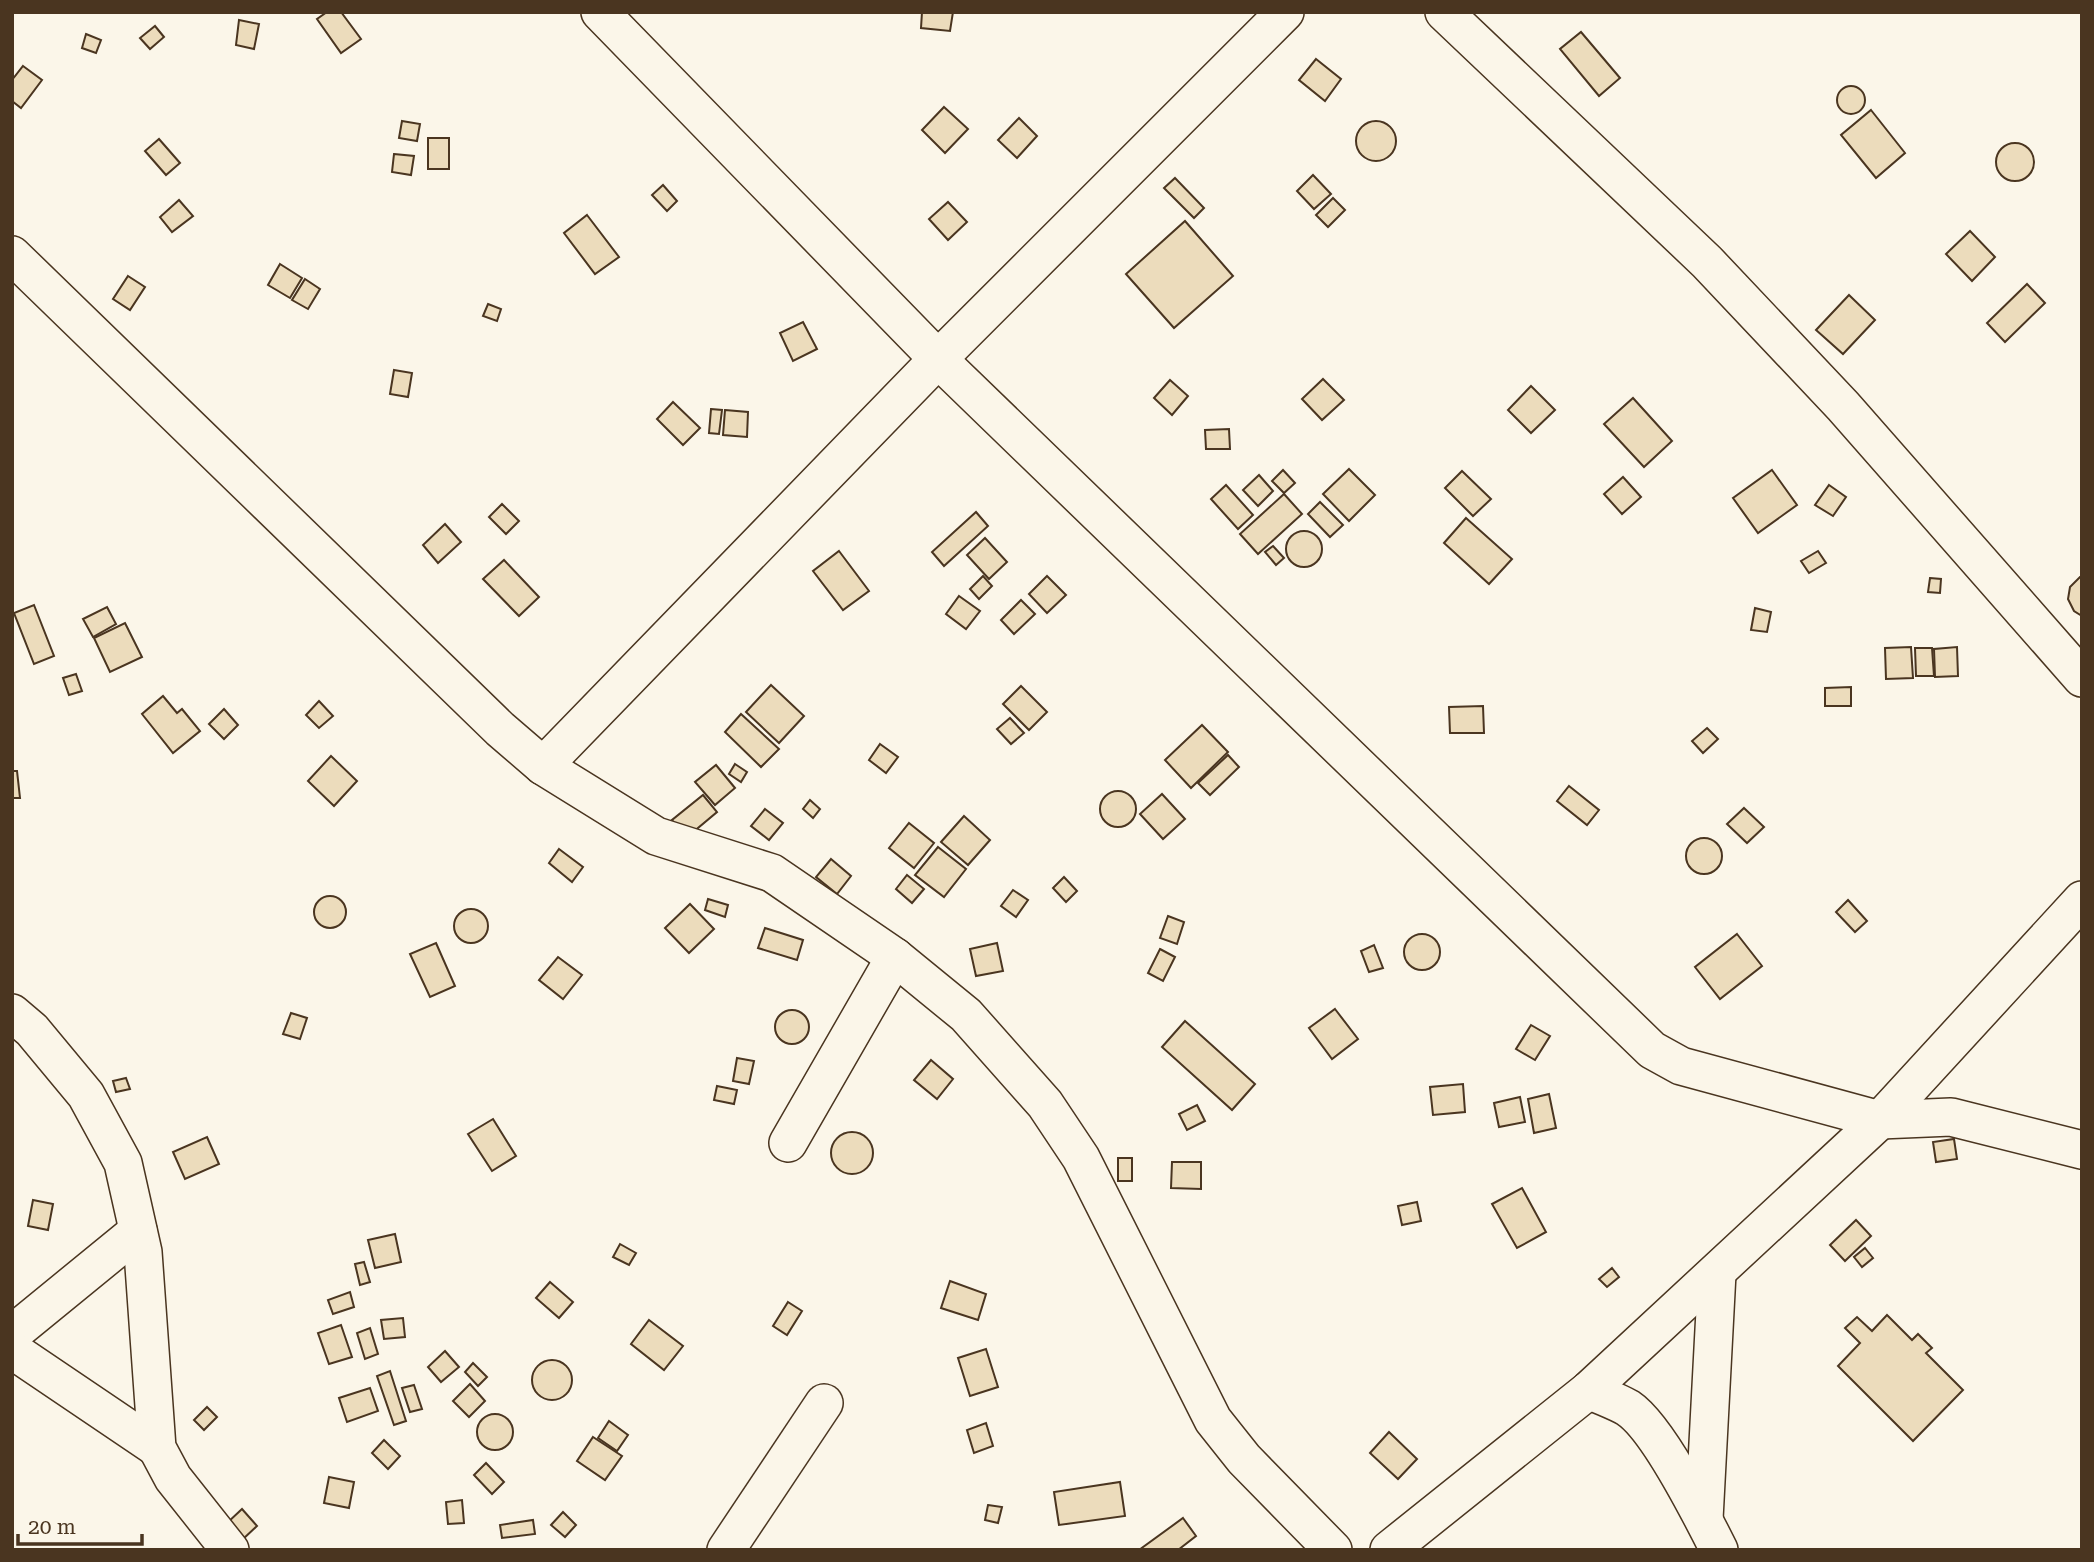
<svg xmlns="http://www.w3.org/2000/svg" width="2094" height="1562" viewBox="0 0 2094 1562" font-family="'Roboto Serif',serif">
	<rect width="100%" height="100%" fill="#fbf6e9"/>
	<g fill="#ecdcbc" stroke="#4a3520" stroke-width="2">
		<polygon points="327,12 341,12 361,39 341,53 317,19"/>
		<polygon points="922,12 953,12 950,31 921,28"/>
		<polygon points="239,20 259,24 254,49 236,45"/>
		<polygon points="155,26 164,37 150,49 140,38"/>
		<polygon points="1581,32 1620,78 1599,96 1560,49"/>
		<polygon points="86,34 101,40 96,53 82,48"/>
		<polygon points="1316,59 1341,79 1325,101 1299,80"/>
		<polygon points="23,66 42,80 21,108 12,101 12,80"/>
		<circle cx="1851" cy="100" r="14"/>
		<polygon points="944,107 968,129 945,153 922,130"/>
		<polygon points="1871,110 1905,153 1876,178 1841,135"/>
		<polygon points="1019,118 1037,136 1017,158 998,140"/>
		<circle cx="1376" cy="141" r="20"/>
		<polygon points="402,121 420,124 417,141 399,138"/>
		<rect x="428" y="138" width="21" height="31"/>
		<polygon points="159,139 180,163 166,175 145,151"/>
		<circle cx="2015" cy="162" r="19"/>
		<polygon points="394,154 414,156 411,175 392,172"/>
		<polygon points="1313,175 1331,194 1314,209 1297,191"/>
		<polygon points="1175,178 1204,208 1194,218 1164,188"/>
		<polygon points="663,185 677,201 667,211 652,195"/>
		<polygon points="1333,198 1345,210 1328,227 1316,215"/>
		<polygon points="179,200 193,216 172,232 160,217"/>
		<polygon points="948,202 967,222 948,240 929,219"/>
		<polygon points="587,215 619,257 595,274 564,233"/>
		<polygon points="1185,221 1233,276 1174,328 1126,274"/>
		<polygon points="1970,231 1995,257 1972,281 1946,254"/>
		<polygon points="280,264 302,278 290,298 268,285"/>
		<polygon points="128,276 145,287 130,310 113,299"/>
		<polygon points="305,279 320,289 308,309 292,300"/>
		<polygon points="2027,284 2045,303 2005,342 1987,323"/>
		<polygon points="1849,295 1875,320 1843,354 1816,330"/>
		<polygon points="488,304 501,309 497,321 483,316"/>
		<polygon points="803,322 817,349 793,361 780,333"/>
		<polygon points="394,370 412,373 408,397 390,394"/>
		<polygon points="1323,379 1344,400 1322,420 1302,399"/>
		<polygon points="1170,380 1188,396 1172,415 1154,398"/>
		<polygon points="1531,386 1555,410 1531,433 1508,410"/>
		<polygon points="1633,398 1672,441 1644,467 1604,424"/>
		<polygon points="673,402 700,428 683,445 657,419"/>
		<polygon points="711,409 722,410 719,434 709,433"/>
		<polygon points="725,410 748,412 747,437 723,435"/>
		<polygon points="1229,429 1230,449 1206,449 1205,430"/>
		<polygon points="1349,469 1375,495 1349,521 1323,494"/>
		<polygon points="1283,470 1295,483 1284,493 1272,481"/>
		<polygon points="1772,470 1797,505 1758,533 1733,498"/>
		<polygon points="1462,471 1491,499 1473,516 1445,488"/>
		<polygon points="1259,475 1273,491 1258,506 1243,490"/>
		<polygon points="1623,477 1641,497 1622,514 1604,494"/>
		<polygon points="1226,485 1253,515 1238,529 1211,499"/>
		<polygon points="1829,485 1846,497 1833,516 1815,505"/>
		<polygon points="1284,494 1302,514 1258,554 1240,534"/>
		<polygon points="1320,502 1343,525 1330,537 1308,514"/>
		<polygon points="502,504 519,521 506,534 489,517"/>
		<polygon points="976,512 988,526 944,566 932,552"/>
		<polygon points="1466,518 1512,559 1489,584 1444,543"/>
		<polygon points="445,524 461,542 438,563 423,545"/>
		<circle cx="1304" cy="549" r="18"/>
		<polygon points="985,538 1007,562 989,579 967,555"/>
		<polygon points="1273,546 1284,558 1276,565 1265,552"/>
		<polygon points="839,551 869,591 843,610 813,571"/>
		<polygon points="1818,551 1826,563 1809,573 1801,561"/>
		<polygon points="504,560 539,597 519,616 483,579"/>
		<polygon points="983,576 992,586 979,599 970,589"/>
		<polygon points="1047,576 1066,595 1047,613 1029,594"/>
		<polygon points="2080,577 2082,577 2082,616 2074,611 2068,599 2070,587"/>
		<polygon points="1930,578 1941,579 1940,593 1928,592"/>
		<polygon points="959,596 980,611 966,629 946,614"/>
		<polygon points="1021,600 1035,614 1014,634 1001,620"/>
		<polygon points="34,605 54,656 34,664 14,613"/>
		<polygon points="107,607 116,624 93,637 83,619"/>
		<polygon points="1755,608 1771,612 1767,632 1751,630"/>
		<polygon points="125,623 142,657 110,672 94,638"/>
		<polygon points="1911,647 1913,678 1886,679 1885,648"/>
		<polygon points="1957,647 1958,676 1935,677 1934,649"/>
		<polygon points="1915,648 1932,648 1934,676 1916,676"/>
		<polygon points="76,674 82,691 69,695 63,678"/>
		<polygon points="771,685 804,716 779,743 746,712"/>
		<polygon points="1021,686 1047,712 1029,730 1003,704"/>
		<polygon points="1851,687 1851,706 1825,706 1825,688"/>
		<polygon points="163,696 177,713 182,709 200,731 173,753 142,714"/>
		<polygon points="319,701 333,716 319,728 306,715"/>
		<polygon points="1483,706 1484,733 1450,733 1449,707"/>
		<polygon points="224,709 238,725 224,739 209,724"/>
		<polygon points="741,714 779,749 761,767 725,732"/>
		<polygon points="1010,718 1024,733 1011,744 997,729"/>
		<polygon points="1202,725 1228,752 1191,788 1165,760"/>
		<polygon points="1707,728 1718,739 1703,753 1692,741"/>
		<polygon points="880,744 898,757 886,773 869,760"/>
		<polygon points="1228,755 1239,767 1210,795 1198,783"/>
		<polygon points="331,756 357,781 334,806 308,781"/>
		<polygon points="735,764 747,772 741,782 729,774"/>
		<polygon points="716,765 735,788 715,805 695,782"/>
		<polygon points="12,771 17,771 20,798 12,798"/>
		<polygon points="1569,786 1599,810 1587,825 1557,801"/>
		<circle cx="1118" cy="809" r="18"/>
		<polygon points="1162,794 1185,819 1163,839 1140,814"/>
		<polygon points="703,795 717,812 686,838 672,820"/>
		<polygon points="810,800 820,809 813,818 803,809"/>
		<polygon points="1744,808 1764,827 1747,843 1727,824"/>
		<polygon points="765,809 783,823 769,840 751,826"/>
		<polygon points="964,816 990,840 968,865 941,842"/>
		<polygon points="909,823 934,843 914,868 889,848"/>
		<circle cx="1704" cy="856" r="18"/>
		<polygon points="938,847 966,869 944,897 915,875"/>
		<polygon points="559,849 583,867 572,882 549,863"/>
		<polygon points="831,859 851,876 837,894 816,877"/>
		<polygon points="907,875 924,889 912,903 896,889"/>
		<polygon points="1064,877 1077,891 1066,902 1053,888"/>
		<polygon points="1013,890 1028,900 1016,917 1001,906"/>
		<circle cx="330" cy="912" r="16"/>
		<polygon points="708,899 728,905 725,917 705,910"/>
		<polygon points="1848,900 1867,921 1855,932 1836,912"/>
		<polygon points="690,904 714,929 689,953 665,928"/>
		<circle cx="471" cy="926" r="17"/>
		<polygon points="1168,916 1184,922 1177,944 1160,938"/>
		<polygon points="765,928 803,940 797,960 758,948"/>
		<circle cx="1422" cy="952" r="18"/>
		<polygon points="1737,934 1762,966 1720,999 1695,967"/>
		<polygon points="436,943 455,986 430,997 410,954"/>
		<polygon points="997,943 1003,971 976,976 970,949"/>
		<polygon points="1374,945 1383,968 1369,972 1361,951"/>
		<polygon points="1160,949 1175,957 1163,981 1148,973"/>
		<polygon points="558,957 582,975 563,999 539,980"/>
		<polygon points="1335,1009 1358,1039 1332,1059 1309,1028"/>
		<circle cx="792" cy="1027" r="17"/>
		<polygon points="291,1013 307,1018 300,1039 283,1034"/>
		<polygon points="1185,1021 1255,1084 1232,1110 1162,1047"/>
		<polygon points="1531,1025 1550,1036 1535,1060 1516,1049"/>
		<polygon points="737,1058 754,1061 749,1084 733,1081"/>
		<polygon points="931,1060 953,1079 937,1099 914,1080"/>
		<polygon points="126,1078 130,1089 116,1092 113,1081"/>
		<polygon points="1463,1084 1465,1112 1433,1115 1430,1087"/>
		<polygon points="717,1086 737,1090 734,1104 714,1100"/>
		<polygon points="1549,1094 1556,1128 1534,1133 1528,1099"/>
		<polygon points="1520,1097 1525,1122 1499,1127 1494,1103"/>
		<polygon points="1197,1105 1205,1121 1187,1130 1179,1114"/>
		<polygon points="493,1119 516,1156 492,1171 468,1134"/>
		<circle cx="852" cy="1153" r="21"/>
		<polygon points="207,1137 219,1164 185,1179 173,1152"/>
		<polygon points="1954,1139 1957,1159 1936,1162 1933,1142"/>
		<rect x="1118" y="1158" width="14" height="23"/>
		<polygon points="1172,1162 1201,1162 1201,1189 1171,1188"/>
		<polygon points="1522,1188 1546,1232 1517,1248 1492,1204"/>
		<polygon points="33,1200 53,1204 48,1230 28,1226"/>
		<polygon points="1417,1202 1421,1221 1402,1225 1398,1206"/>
		<polygon points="1856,1220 1871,1236 1845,1261 1830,1245"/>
		<polygon points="395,1234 401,1262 375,1268 368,1240"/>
		<polygon points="620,1244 636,1253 629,1265 613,1257"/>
		<polygon points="1865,1248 1873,1258 1862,1267 1854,1257"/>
		<polygon points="364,1262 370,1282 360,1285 355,1264"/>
		<polygon points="1612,1268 1619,1277 1607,1287 1599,1279"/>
		<polygon points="950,1281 986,1294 978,1320 941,1308"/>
		<polygon points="550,1282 573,1302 559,1318 536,1298"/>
		<polygon points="350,1292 354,1307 333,1314 328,1300"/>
		<polygon points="788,1302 802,1311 787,1335 773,1326"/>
		<polygon points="1887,1315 1912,1340 1918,1334 1932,1348 1926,1353 1963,1390 1913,1441 1838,1366 1860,1343 1845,1328 1857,1317 1872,1331"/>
		<polygon points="403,1318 405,1337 384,1339 381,1320"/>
		<polygon points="649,1320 683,1346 664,1370 631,1344"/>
		<polygon points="341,1325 352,1357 329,1364 318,1333"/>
		<polygon points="370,1328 378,1354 365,1359 357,1333"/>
		<polygon points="986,1349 998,1387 970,1396 958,1358"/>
		<polygon points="445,1351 459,1367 441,1382 428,1367"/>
		<circle cx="552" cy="1380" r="20"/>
		<polygon points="473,1363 487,1377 478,1386 465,1372"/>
		<polygon points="390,1371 406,1421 394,1425 377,1376"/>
		<polygon points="470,1384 485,1401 469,1417 453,1401"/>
		<polygon points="414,1385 422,1409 410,1412 402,1388"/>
		<polygon points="370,1388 378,1411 347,1422 339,1398"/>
		<polygon points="207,1407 217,1417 204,1430 194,1420"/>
		<circle cx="495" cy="1432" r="18"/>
		<polygon points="609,1421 628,1435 617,1451 598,1438"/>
		<polygon points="986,1423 993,1446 974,1453 967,1430"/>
		<polygon points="1389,1432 1417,1459 1398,1479 1370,1453"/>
		<polygon points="593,1437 622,1456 605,1480 577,1461"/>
		<polygon points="384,1440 400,1456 388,1469 372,1453"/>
		<polygon points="486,1463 504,1482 492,1494 474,1475"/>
		<polygon points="329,1477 354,1482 349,1508 324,1503"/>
		<polygon points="1120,1482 1125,1516 1059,1525 1054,1492"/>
		<polygon points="462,1500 464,1523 448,1524 446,1502"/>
		<polygon points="988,1505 1002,1507 998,1523 985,1520"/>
		<polygon points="242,1509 257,1526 242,1540 227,1523"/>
		<polygon points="563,1512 576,1525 565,1537 551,1525"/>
		<polygon points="1183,1518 1196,1536 1178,1550 1139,1550"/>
		<polygon points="533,1520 535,1534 502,1538 500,1525"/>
	</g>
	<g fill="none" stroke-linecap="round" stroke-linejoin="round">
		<g stroke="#4a3520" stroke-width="40">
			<g id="street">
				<polyline points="600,12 938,359 1652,1050 1681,1066 1880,1120 1951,1117 2082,1150"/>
				<polyline points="1444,12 1707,262 1843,406 2082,678"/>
				<polyline points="12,255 500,729 543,766 938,359 1285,12"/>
				<polyline points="543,766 656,836 772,873 895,957 966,1015 1045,1104 1081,1158 1213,1420 1244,1459 1333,1550"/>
				<polyline points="12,1013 32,1030 86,1095 123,1163 143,1252 157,1448 173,1478 230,1550"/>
				<polyline points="788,1143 895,957"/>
				<polyline points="12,1334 138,1231"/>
				<polyline points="12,1350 157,1448"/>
				<path d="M1589 1390C1601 1396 1616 1401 1628 1408 1658 1428 1702 1516 1719 1550"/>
				<polyline points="1704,1519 1717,1273"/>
				<polyline points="726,1550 824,1403"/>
				<polyline points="1389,1550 1589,1390 1880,1120 2082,900"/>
			</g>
		</g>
		<use href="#street" stroke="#fbf6e9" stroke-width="37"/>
	</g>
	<rect width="2094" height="1562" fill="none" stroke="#4a3520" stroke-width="28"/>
	<path d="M18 1534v10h124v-10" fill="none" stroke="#4a3520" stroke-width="3.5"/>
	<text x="28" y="1534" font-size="21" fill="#4a3520" stroke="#fbf6e9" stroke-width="5" paint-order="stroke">20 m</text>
</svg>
